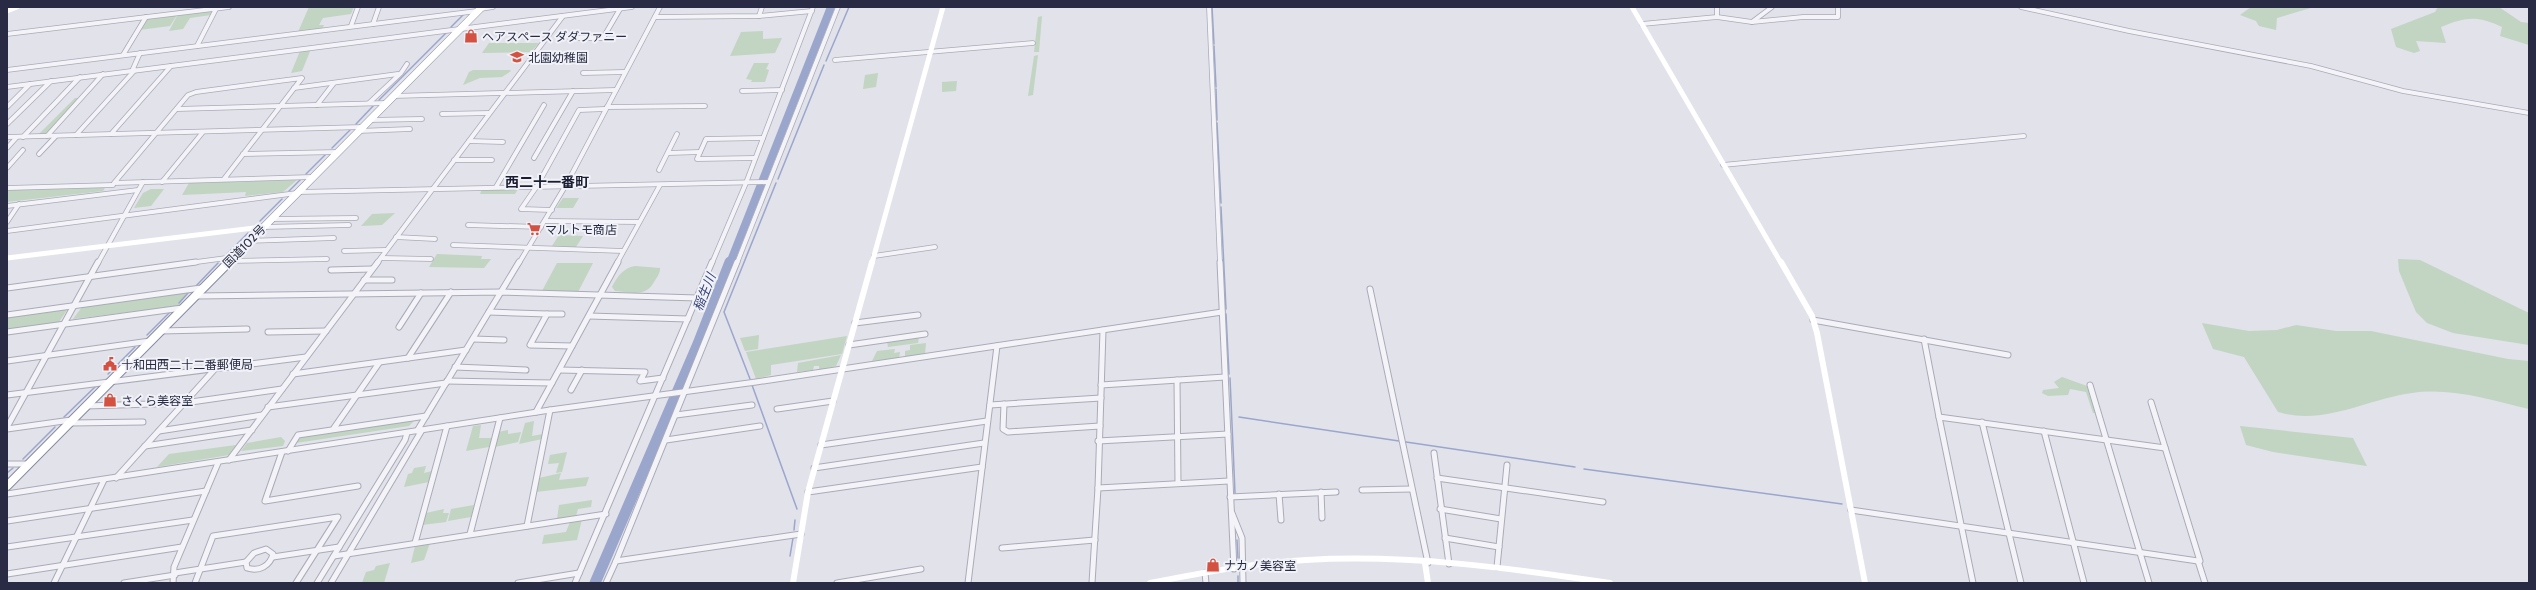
<svg xmlns="http://www.w3.org/2000/svg" width="2536" height="590" viewBox="0 0 2536 590" font-family="Cabin,'Noto Sans JP',sans-serif">
	<rect width="100%" height="100%" fill="#e1e2ea"/>
	<g fill="#c2d4c2">
		<polygon points="309,7 354,7 351,14 323,18 319,25 324,25 322,29 298,32"/>
		<polygon points="2251,7 2314,7 2277,18 2276,30 2259,26 2256,21 2240,15"/>
		<path d="M2438 7H2499L2521 22 2529 23V45L2500 36 2502 27C2477 15 2465 17 2441 27L2446 43 2416 41 2420 51 2414 53 2396 47 2391 29 2435 12Z"/>
		<polygon points="213,10 211,15 190,18 183,29 169,31 178,14"/>
		<polygon points="177,15 170,26 139,30 147,18"/>
		<polygon points="1042,16 1039,52 1034,52 1038,17"/>
		<polygon points="763,31 763,39 782,38 775,53 730,56 741,32"/>
		<polygon points="489,43 539,43 531,52 482,53"/>
		<polygon points="311,49 302,71 291,73 300,51"/>
		<polygon points="1038,55 1033,95 1028,96 1034,56"/>
		<polygon points="754,63 769,63 766,69 769,70 765,82 751,82 752,80 746,79"/>
		<polygon points="473,70 510,70 511,71 502,77 480,78 463,85 469,72"/>
		<polygon points="878,73 876,87 863,89 865,75"/>
		<polygon points="957,81 956,91 942,92 942,82"/>
		<polygon points="75,98 80,98 46,134 38,135"/>
		<polygon points="297,180 283,192 245,196 246,192 182,195 189,183"/>
		<polygon points="106,186 103,191 7,202 7,190"/>
		<polygon points="151,189 164,189 151,206 134,208 143,193"/>
		<polygon points="482,189 518,189 515,194 480,194"/>
		<polygon points="563,198 579,198 573,208 556,208"/>
		<polygon points="395,213 382,225 361,226 372,214"/>
		<polygon points="559,235 583,236 576,247 552,246"/>
		<polygon points="437,254 482,256 481,259 491,259 484,268 429,267"/>
		<polygon points="2398,259 2420,260 2529,313 2529,345 2453,333 2427,323 2416,312 2399,271"/>
		<polygon points="557,263 593,263 578,292 542,291"/>
		<path d="M635 266 660 268C660 274 657 277 654 282 645 298 631 292 615 291L612 287C617 277 623 268 635 266Z"/>
		<polygon points="189,292 178,306 73,319 82,307"/>
		<polygon points="65,309 67,310 59,322 7,330 7,317"/>
		<path d="M2202 323 2249 331 2277 330 2296 325 2336 331H2371L2508 359 2529 361V409C2492 400 2450 387 2412 393 2367 399 2324 426 2278 412L2244 357 2213 349Z"/>
		<polygon points="759,335 758,349 745,351 740,338"/>
		<polygon points="847,336 842,354 771,365 771,375 756,379 746,352"/>
		<polygon points="919,337 918,343 888,347 887,341"/>
		<polygon points="926,343 925,354 905,357 905,351 910,350 910,345"/>
		<polygon points="895,349 894,353 900,352 899,358 872,361 877,351"/>
		<polygon points="841,355 836,366 819,370 819,366 814,366 813,370 797,372 798,363"/>
		<polygon points="2062,377 2087,386 2095,413 2093,413 2086,392 2070,389 2068,395 2048,396 2042,393 2043,390 2059,388 2054,382"/>
		<polygon points="416,419 409,426 296,443 301,436"/>
		<polygon points="534,421 532,436 543,434 542,439 519,444 525,423"/>
		<polygon points="481,425 479,438 492,438 489,447 466,451 473,426"/>
		<polygon points="2240,426 2353,438 2367,466 2273,452 2246,445"/>
		<polygon points="508,430 508,434 521,432 518,442 495,447 498,432"/>
		<polygon points="281,437 285,441 283,446 241,451 247,443"/>
		<polygon points="236,445 229,455 157,467 169,454"/>
		<polygon points="567,452 562,472 556,473 559,463 548,464 550,455"/>
		<polygon points="426,466 424,473 432,471 429,482 404,487 408,474 412,473 414,468"/>
		<polygon points="561,473 559,480 589,477 586,486 536,492 539,478"/>
		<polygon points="592,500 591,507 578,509 576,516 557,519 559,505"/>
		<polygon points="474,505 471,517 448,521 451,509"/>
		<polygon points="444,509 443,513 449,513 446,522 422,525 426,513"/>
		<polygon points="582,519 577,540 542,544 544,535 566,532 570,522"/>
		<polygon points="430,543 424,560 411,563 415,546"/>
		<polygon points="390,563 384,583 362,583 366,572 374,570 376,566"/>
	</g>
	<g fill="none" stroke-linecap="round" stroke-linejoin="round">
		<g stroke="#9ba6cc" stroke-width="1.5">
			<polyline points="1212,7 1214,44"/>
			<polyline points="451,27 463,15"/>
			<polyline points="1214,46 1216,87"/>
			<polyline points="826,61 849,7"/>
			<polyline points="1216,89 1217,120"/>
			<polyline points="379,100 446,33"/>
			<polyline points="1217,123 1221,203"/>
			<polyline points="356,124 374,105"/>
			<polyline points="332,148 350,130"/>
			<polyline points="306,174 325,155"/>
			<polyline points="778,179 824,65"/>
			<polyline points="289,191 300,180"/>
			<polyline points="1221,207 1226,309"/>
			<polyline points="260,221 282,199"/>
			<polyline points="227,254 248,233"/>
			<polyline points="196,286 218,263"/>
			<polyline points="179,303 188,293"/>
			<polyline points="1226,314 1229,374"/>
			<polyline points="147,335 170,312"/>
			<polyline points="108,374 135,347"/>
			<polyline points="1230,378 1235,493"/>
			<polyline points="750,379 724,312 776,183"/>
			<polyline points="752,385 797,509"/>
			<polyline points="64,417 95,387"/>
			<polyline points="1239,417 1399,441"/>
			<polyline points="1406,442 1575,467"/>
			<polyline points="23,459 55,427"/>
			<polyline points="1584,469 1842,504"/>
			<polyline points="7,473 13,468"/>
			<polyline points="794,530 795,520"/>
			<polyline points="1237,540 1238,558"/>
			<polyline points="790,556 793,538"/>
			<polyline points="1238,576 1238,583"/>
		</g>
		<polyline stroke="#9ba6cc" stroke-width="8" points="730,263 831,7"/>
		<polyline stroke="#9ba6cc" stroke-width="11" points="595,583 698,344 730,262"/>
		<g stroke="#aaabb8" stroke-width="5.5">
			<g id="street-far1">
				<polyline points="1209,7 1220,263"/>
				<polyline points="1717,7 1717,17"/>
				<polyline points="2021,7 2129,31 2311,66 2403,91 2529,113"/>
				<polyline points="480,9 493,7"/>
				<polyline points="759,16 762,7"/>
				<polyline points="655,17 759,16 812,11"/>
				<polyline points="1752,22 1772,7"/>
				<polyline points="373,24 379,7"/>
				<polyline points="1642,24 1717,17 1752,22 1803,17 1838,17 1838,7"/>
				<polyline points="351,26 358,7"/>
				<polyline points="7,34 229,7"/>
				<polyline points="570,38 603,38 620,9"/>
				<polyline points="197,46 217,7"/>
				<polyline points="123,55 146,17"/>
				<polyline points="835,60 1033,43"/>
				<polyline points="7,70 477,11"/>
				<polyline points="132,71 140,53"/>
				<polyline points="583,73 625,72"/>
				<polyline points="7,87 632,7"/>
				<polyline points="294,88 398,74"/>
				<polyline points="742,91 782,90"/>
				<polyline points="393,96 616,90"/>
				<polyline points="369,103 401,73 407,64"/>
				<polyline points="317,105 334,83"/>
				<polyline points="7,107 30,84"/>
				<polyline points="607,107 705,106"/>
				<polyline points="177,109 386,103"/>
				<polyline points="442,114 489,113"/>
				<polyline points="369,120 422,119"/>
				<polyline points="7,124 51,81"/>
				<polyline points="358,131 410,129"/>
				<polyline points="111,134 171,66"/>
				<polyline points="76,135 135,70"/>
				<polyline points="47,136 103,74"/>
				<polyline points="7,137 362,127"/>
				<polyline points="23,137 80,77"/>
				<polyline points="469,141 503,142"/>
				<polyline points="7,148 17,137"/>
				<polyline points="668,153 700,152"/>
				<polyline points="39,154 56,136"/>
				<polyline points="243,154 338,152"/>
				<polyline points="534,158 573,91"/>
				<polyline points="755,158 697,159 706,139 763,138"/>
				<polyline points="454,160 492,160"/>
				<polyline points="1723,165 2024,136"/>
				<polyline points="7,168 23,150"/>
				<polyline points="659,170 677,134"/>
				<polyline points="224,179 302,78 196,92 188,95 114,183 312,177"/>
				<polyline points="162,182 203,132"/>
				<polyline points="496,187 544,105"/>
				<polyline points="7,188 113,185"/>
				<polyline points="298,192 768,182"/>
				<polyline points="7,206 138,190"/>
				<polyline points="552,210 521,209 537,186 579,110 605,109"/>
				<polyline points="272,219 356,218"/>
				<polyline points="545,221 639,222"/>
				<polyline points="7,222 19,204"/>
				<polyline points="468,225 541,227"/>
				<polyline points="263,227 349,225"/>
				<polyline points="7,231 297,193"/>
				<polyline points="396,237 435,239"/>
				<polyline points="250,241 334,238"/>
				<polyline points="453,245 623,251"/>
				<polyline points="344,251 386,250"/>
				<polyline points="874,256 935,247"/>
				<polyline points="381,258 431,259"/>
				<polyline points="229,261 327,259"/>
				<polyline points="98,263 143,182"/>
				<polyline points="189,263 234,257"/>
				<polyline points="377,263 563,16"/>
				<polyline points="519,263 566,185 660,7"/>
				<polyline points="617,263 660,185"/>
				<polyline points="712,263 746,183 813,7"/>
				<polyline points="737,263 838,7"/>
			</g>
		</g>
		<g stroke="#aaabb8" stroke-width="7">
			<g id="street">
				<polyline points="1220,262 1234,569"/>
				<polyline points="331,270 372,269"/>
				<polyline points="364,280 392,280"/>
				<polyline points="7,288 196,262"/>
				<polyline points="1370,289 1428,563"/>
				<polyline points="197,296 502,292 697,298"/>
				<polyline points="489,312 547,314 530,345 572,346"/>
				<polyline points="547,314 562,314"/>
				<polyline points="7,315 201,288"/>
				<polyline points="589,316 688,319"/>
				<polyline points="1813,320 2008,355"/>
				<polyline points="855,323 918,315"/>
				<polyline points="399,327 421,293"/>
				<polyline points="161,331 247,329"/>
				<polyline points="7,332 182,308"/>
				<polyline points="268,332 326,331"/>
				<polyline points="473,339 504,340"/>
				<polyline points="1924,339 1939,417"/>
				<polyline points="849,345 925,334"/>
				<polyline points="408,358 451,292"/>
				<polyline points="7,361 150,341"/>
				<polyline points="455,367 526,370"/>
				<polyline points="560,370 645,372 640,381 663,378"/>
				<polyline points="293,374 466,350"/>
				<polyline points="1177,380 1178,483"/>
				<polyline points="447,381 552,383"/>
				<polyline points="1101,385 1225,377"/>
				<polyline points="2090,385 2149,583"/>
				<polyline points="571,390 582,370"/>
				<polyline points="7,395 306,357"/>
				<polyline points="2151,402 2200,561 2198,561"/>
				<polyline points="1004,404 1003,429 1008,432 1100,426"/>
				<polyline points="990,405 1101,398"/>
				<polyline points="86,406 184,403 282,389"/>
				<polyline points="268,407 446,383"/>
				<polyline points="777,409 833,401"/>
				<polyline points="536,412 618,262"/>
				<polyline points="676,415 752,405"/>
				<polyline points="1982,422 2021,583"/>
				<polyline points="71,423 143,422"/>
				<polyline points="7,427 98,262"/>
				<polyline points="334,428 379,363"/>
				<polyline points="7,429 71,420"/>
				<polyline points="159,431 262,415"/>
				<polyline points="417,431 519,262"/>
				<polyline points="2044,431 2084,583"/>
				<polyline points="666,440 760,426"/>
				<polyline points="1098,441 1228,434"/>
				<polyline points="821,445 987,421"/>
				<polyline points="145,446 252,430"/>
				<polyline points="288,451 298,435 426,416"/>
				<polyline points="282,452 265,501 358,486"/>
				<polyline points="1434,453 1449,564"/>
				<polyline points="229,460 378,262"/>
				<polyline points="7,464 29,464"/>
				<polyline points="814,468 984,443"/>
				<polyline points="116,478 214,370"/>
				<polyline points="1437,478 1603,502"/>
				<polyline points="1098,488 1229,481"/>
				<polyline points="1362,490 1411,489"/>
				<polyline points="808,492 982,467"/>
				<polyline points="1321,492 1322,518"/>
				<polyline points="7,494 550,410 756,382 1222,312"/>
				<polyline points="1279,494 1281,520"/>
				<polyline points="1230,497 1336,492"/>
				<polyline points="1440,509 1501,519"/>
				<polyline points="1851,510 2198,561"/>
				<polyline points="1232,513 1242,538 1243,583"/>
				<polyline points="7,521 206,491"/>
				<polyline points="527,526 550,410"/>
				<polyline points="470,534 500,418"/>
				<polyline points="1445,538 1499,547"/>
				<polyline points="415,543 447,426"/>
				<polyline points="7,547 193,520"/>
				<polyline points="1002,548 1095,540"/>
				<path d="M266 549 273 554C270 566 259 572 247 568L246 562 254 553Z"/>
				<polyline points="334,556 606,514"/>
				<polyline points="273,557 339,547"/>
				<polyline points="616,561 737,262"/>
				<polyline points="2198,561 2205,583"/>
				<polyline points="1497,567 1507,465"/>
				<polyline points="175,573 246,562"/>
				<polyline points="1205,573 1206,583"/>
				<polyline points="7,574 182,547"/>
				<polyline points="54,583 104,480"/>
				<polyline points="124,583 175,575"/>
				<polyline points="173,583 174,567 218,463"/>
				<polyline points="195,583 213,536 338,517 296,583"/>
				<polyline points="317,583 405,440 407,433"/>
				<polyline points="331,583 422,430"/>
				<polyline points="518,583 579,573"/>
				<polyline points="575,583 712,262"/>
				<polyline points="606,583 616,561 801,534"/>
				<polyline points="837,583 921,569"/>
				<polyline points="968,583 997,346"/>
				<polyline points="1092,583 1098,488 1103,330"/>
				<polyline points="1973,583 1939,417 2165,448"/>
			</g>
		</g>
		<g stroke="#888ba2" stroke-width="8">
			<polyline id="highway-far1" points="228,263 482,7"/>
		</g>
		<g stroke="#888ba2" stroke-width="10">
			<polyline id="highway" points="7,486 229,262"/>
		</g>
		<use href="#street-far1" stroke="#f4f4f8" stroke-width="4"/>
		<use href="#street" stroke="#f4f4f8" stroke-width="5"/>
		<g stroke="#fff" stroke-width="5">
			<polyline points="1632,7 1781,263"/>
			<polyline points="7,11 17,7"/>
			<polyline points="7,258 263,227"/>
			<polyline points="872,263 943,7"/>
		</g>
		<g stroke="#fff" stroke-width="6">
			<polyline points="1781,262 1812,316 1817,333 1865,583"/>
			<polyline points="1425,563 1428,583"/>
			<polyline points="793,583 808,492 872,262"/>
			<path d="M1150 583C1201 573 1253 563 1306 560 1407 554 1510 568 1610 583"/>
		</g>
		<use href="#highway-far1" stroke="#fff" stroke-width="7"/>
		<use href="#highway" stroke="#fff" stroke-width="8"/>
	</g>
	<defs>
		<g id="shop-bare" transform="scale(1.08)"><path d="M-5-2.5h2.3a2.7 3.5 0 0 1 5.4 0H5L5.5 6h-11ZM-1.5-2.5h3a1.5 2.3 0 0 0-3 0Z" fill="#d45041" stroke="#f1f2f7" stroke-width="2.5" paint-order="stroke"/></g>
		<g id="school-bare" transform="scale(1.08)"><path d="M0-5L7-2L0 1L-7-2ZM-4 1L0 2.5L4 1V4Q0 6-4 4Z" fill="#d45041" stroke="#f1f2f7" stroke-width="2.5" paint-order="stroke"/></g>
		<g id="supermarket-bare" transform="scale(1.08)"><path d="M-6-5.5h2.5l.6 2H6L4.5 2H-2.5L-4.4-4H-6ZM-1.5 3.2a1.3 1.3 0 1 0 .1 0ZM3 3.2a1.3 1.3 0 1 0 .1 0Z" fill="#d45041" stroke="#f1f2f7" stroke-width="2.5" paint-order="stroke"/></g>
		<g id="civic-bare" transform="scale(1.08)"><path d="M-.6-6.5H3V-4.5H.6V-3L4-1V1h2V6H-6V1h2V-1L-.6-3ZM-1.2 2.5V6h2.4V2.5Z" fill="#d45041" stroke="#f1f2f7" stroke-width="2.5" paint-order="stroke"/></g>
	</defs>
	<g fill-rule="evenodd">
		<use href="#shop-bare" x="471" y="36"/>
		<use href="#school-bare" x="517" y="57"/>
		<use href="#supermarket-bare" x="534" y="229"/>
		<use href="#civic-bare" x="110" y="364"/>
		<use href="#shop-bare" x="110" y="400"/>
		<use href="#shop-bare" x="1213" y="565"/>
	</g>
	<g text-anchor="middle" dominant-baseline="central" stroke-width="4" stroke-linejoin="round" paint-order="stroke">
		<g font-size="12" fill="#282b43" stroke="#f1f2f7" text-anchor="start">
			<text x="482" y="36">ヘアスペース ダダファニー</text>
			<text x="528" y="57">北園幼稚園</text>
			<text x="545" y="229">マルトモ商店</text>
			<text x="121" y="364">十和田西二十二番郵便局</text>
			<text x="121" y="400">さくら美容室</text>
			<text x="1224" y="565">ナカノ美容室</text>
		</g>
		<g font-size="12" fill="#282b43" stroke="#f1f2f7">
			<text transform="translate(244 246) rotate(-45)">国道102号</text>
		</g>
		<g font-size="13" font-style="italic" fill="#313f78" stroke="#f1f2f7">
			<text transform="translate(704 292) rotate(-68)">稲生川</text>
		</g>
		<g font-size="14" font-weight="bold" fill="#1b1d33" stroke="#f1f2f7">
			<text x="547" y="182">西二十一番町</text>
		</g>
	</g>
	<rect width="2536" height="590" fill="none" stroke="#282b43" stroke-width="16"/>
</svg>
